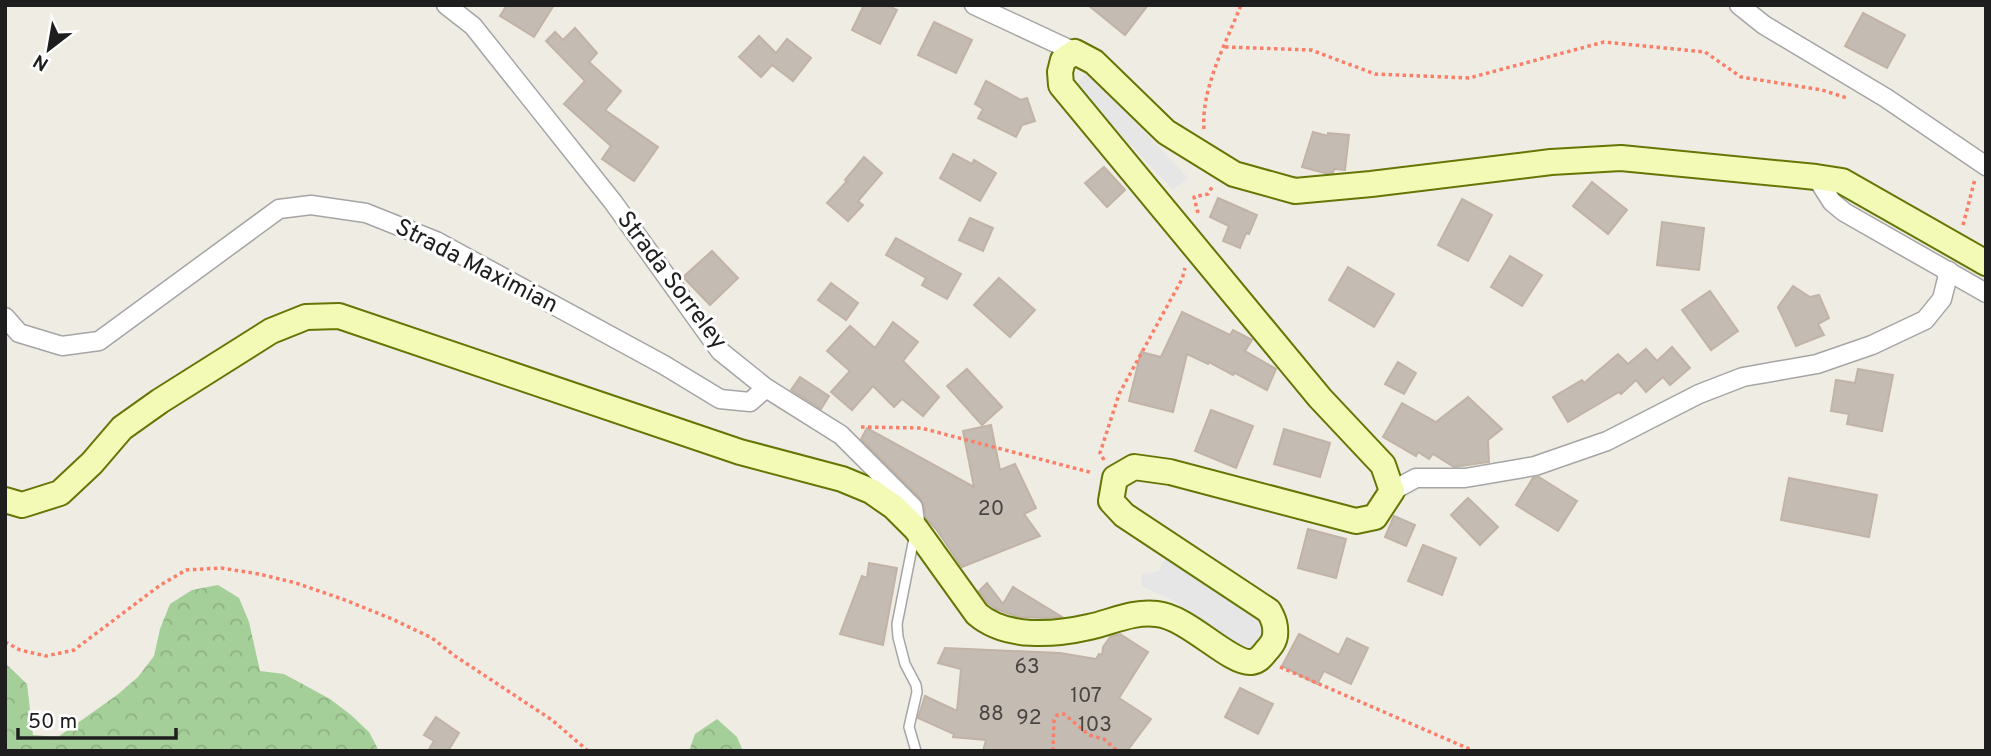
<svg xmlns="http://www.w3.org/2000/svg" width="1991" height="756" viewBox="0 0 1991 756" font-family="Overpass,sans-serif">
	<defs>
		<pattern id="forest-crowns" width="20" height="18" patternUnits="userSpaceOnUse" patternTransform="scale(1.75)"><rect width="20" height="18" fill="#a5cf98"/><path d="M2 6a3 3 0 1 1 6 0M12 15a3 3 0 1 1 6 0" fill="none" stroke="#8eb183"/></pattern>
	</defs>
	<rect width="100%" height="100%" fill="#efece3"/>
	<g fill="url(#forest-crowns)">
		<polygon points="218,585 239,598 249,622 260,671 284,674 330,699 351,715 369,732 379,751 5,751 5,663 27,684 33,735 58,737 117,695 138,677 154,656 160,629 170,604 192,590"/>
		<polygon points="717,719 737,737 743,751 689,751 695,734"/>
	</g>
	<g fill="#e6e6e6">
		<polygon points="1087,72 1188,178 1173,190 1076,86"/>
		<polygon points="1165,559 1256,615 1262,625 1263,632 1249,649 1239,647 1174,601 1141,586 1142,574 1159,571"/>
	</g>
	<g fill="#c4bbb3" stroke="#c1b3a6" stroke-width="2">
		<polygon points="507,5 554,5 534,37 500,16"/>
		<polygon points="864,5 887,5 897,10 880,44 852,30"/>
		<polygon points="1088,5 1148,5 1125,35"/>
		<polygon points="1863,13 1905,35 1887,68 1845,46"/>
		<polygon points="934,22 972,40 956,73 918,55"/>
		<polygon points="575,28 597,53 589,62 621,91 605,110 658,147 634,181 602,159 611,146 564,104 585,81 546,41 555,32 563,40"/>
		<polygon points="759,36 776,53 787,39 811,58 793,81 772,65 761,77 739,57"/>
		<polygon points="986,81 1021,100 1027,98 1035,121 1022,125 1016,137 978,118 983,109 975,104"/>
		<polygon points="1313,132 1328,136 1328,133 1349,135 1345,170 1334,169 1333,173 1325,173 1302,167"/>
		<polygon points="953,154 972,164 974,160 996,173 980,201 940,178"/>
		<polygon points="864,157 882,173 858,201 863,205 848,221 827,203 847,181 845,180"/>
		<polygon points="1104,167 1125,190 1107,207 1085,183"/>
		<polygon points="1592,182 1627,210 1608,234 1573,206"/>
		<polygon points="1218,198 1257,215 1249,234 1246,233 1240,248 1223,241 1229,226 1210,217"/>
		<polygon points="1462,199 1492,215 1468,261 1438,245"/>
		<polygon points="970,218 993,228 983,251 959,240"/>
		<polygon points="1662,222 1704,228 1699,270 1657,265"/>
		<polygon points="896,238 961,274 947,299 922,285 926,278 886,255"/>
		<polygon points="712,251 738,278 710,305 683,277"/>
		<polygon points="1510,256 1542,275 1522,306 1491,287"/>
		<polygon points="1348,267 1394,294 1374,327 1329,300"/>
		<polygon points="999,278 1035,310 1010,337 974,305"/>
		<polygon points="831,283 858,303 846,320 818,300"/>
		<polygon points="1793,286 1810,297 1819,295 1829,318 1818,324 1824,335 1796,346 1778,307"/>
		<polygon points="1710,291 1738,331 1711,350 1682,310"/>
		<polygon points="1182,312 1230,335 1233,330 1252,340 1245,351 1276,369 1267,390 1235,373 1233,375 1209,362 1208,364 1187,354 1173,412 1129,401 1141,352 1161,357"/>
		<polygon points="893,322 918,342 903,361 939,397 923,416 902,399 894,407 873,386 852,410 831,392 850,371 827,351 850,326 875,348"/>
		<polygon points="1672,347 1690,368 1670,385 1663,377 1646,392 1636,380 1621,394 1619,392 1568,422 1553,397 1582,380 1584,383 1618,354 1628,364 1646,349 1657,361"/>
		<polygon points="1398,362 1416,373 1404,394 1385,384"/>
		<polygon points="967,369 1002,407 982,425 947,386"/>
		<polygon points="1858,369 1893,375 1882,431 1847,424 1849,414 1831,411 1836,380 1855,383"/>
		<polygon points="800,377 829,396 821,409 791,390"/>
		<polygon points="1468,397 1502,429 1488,440 1489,462 1454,467 1433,454 1429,459 1418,452 1416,456 1383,437 1402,403 1436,422"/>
		<polygon points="1211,410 1253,426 1236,468 1195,451"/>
		<polygon points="991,425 1000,470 1015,464 1036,508 1024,514 1040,536 962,567 936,529 926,518 924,505 921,499 861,439 867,428 974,487 963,431"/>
		<polygon points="1284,429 1330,443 1320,477 1274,464"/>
		<polygon points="1539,477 1577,501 1558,531 1516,505 1533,478"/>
		<polygon points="1789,478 1877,495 1869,537 1781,520"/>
		<polygon points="1468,498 1498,527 1480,545 1451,515"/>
		<polygon points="1394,516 1415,525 1406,546 1385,537"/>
		<polygon points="1308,529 1346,539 1336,578 1298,568"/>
		<polygon points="1423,545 1456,558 1442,595 1408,581"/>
		<polygon points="869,563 897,568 883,645 840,634 862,576 867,578"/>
		<polygon points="987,583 1003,604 1013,587 1062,617 1045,618 1019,617 996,609 988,603 979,591"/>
		<polygon points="1120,634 1148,652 1119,698 1151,719 1127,751 983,751 986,740 953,737 954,734 918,718 925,696 957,711 961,669 938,663 945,648 1060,653 1096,659 1099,654 1102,655 1103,647 1110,637"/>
		<polygon points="1299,634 1339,655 1347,638 1368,648 1351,684 1324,671 1317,684 1282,666"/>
		<polygon points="1240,688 1273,704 1258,734 1225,717"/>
		<polygon points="436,717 459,733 448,751 428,751 434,741 424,735"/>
	</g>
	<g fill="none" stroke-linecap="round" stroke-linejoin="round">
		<g stroke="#a5a5a5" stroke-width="12">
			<polyline id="lane" points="915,533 897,624 898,637 905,664 916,685 917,692 909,727 916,751"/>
		</g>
		<g stroke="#a5a5a5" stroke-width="21">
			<g id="street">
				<polyline points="446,5 473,26 613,202 720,351 766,388 841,435 913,507 916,529"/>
				<polyline points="974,5 1075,52"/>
				<polyline points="1739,5 1764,25 1886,98 1986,166"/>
				<polyline points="1816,177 1832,202 1844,212 1986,293"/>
				<polyline points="5,317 19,333 62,346 99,341 279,209 311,205 366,213 436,241 664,365 720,399 750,402 766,388"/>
				<polyline points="1392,491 1416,478 1465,478 1535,466 1607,441 1699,394 1743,377 1817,364 1872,345 1925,320 1942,299 1949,271"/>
			</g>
		</g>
		<g stroke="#647604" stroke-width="28">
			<path id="secondary" d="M5 500 22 505 60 493 92 463 122 428 160 401 271 331 306 317 339 316 740 452 842 479 871 491 894 507 916 529 977 614C1006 639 1054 635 1089 627 1112 622 1133 611 1157 614 1188 617 1230 664 1251 662 1259 661 1262 656 1267 650 1271 645 1274 643 1275 636 1276 626 1274 620 1269 611L1124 515 1111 501 1115 478 1134 467 1170 472 1356 521 1375 517 1392 491 1383 465 1320 398 1061 85 1060 72 1063 60 1075 52 1094 62 1166 132 1234 174 1295 191 1371 184 1551 162 1621 158 1816 177 1842 181 1986 263"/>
		</g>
		<g stroke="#fb7e68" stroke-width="3.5" stroke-dasharray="3.5 3.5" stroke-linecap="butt">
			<polyline points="1225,47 1311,50 1375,74 1469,78 1604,42 1705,52 1741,77 1822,90 1847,98"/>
			<path d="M1204 129C1201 88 1226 43 1241 5"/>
			<polyline points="1198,213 1194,197 1208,194 1213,185"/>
			<polyline points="1963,225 1975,179"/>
			<polyline points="861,427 921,428 1093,473"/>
			<polyline points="1104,460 1100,453 1119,394 1182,279 1185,268"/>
			<polyline points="5,642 20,650 46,656 74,650 159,586 186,570 221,568 259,574 296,583 345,600 392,619 432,638 455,656 552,720 588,751"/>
			<polyline points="1280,667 1474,751"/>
			<polyline points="1053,751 1054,720 1057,715 1064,714 1089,735 1104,739 1117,751"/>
		</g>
		<use href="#lane" stroke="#fff" stroke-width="9"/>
		<use href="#street" stroke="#fff" stroke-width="18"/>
		<use href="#secondary" stroke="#f3fab6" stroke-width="24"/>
	</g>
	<g text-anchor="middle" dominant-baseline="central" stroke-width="6" stroke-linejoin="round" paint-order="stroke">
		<g font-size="21" fill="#484543">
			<text x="991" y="509">20</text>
			<text x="1027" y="667">63</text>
			<text x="1086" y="696">107</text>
			<text x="991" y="714">88</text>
			<text x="1029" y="718">92</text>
			<text x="1095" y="725">103</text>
		</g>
		<g font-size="24" fill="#1e1e1e" stroke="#fff">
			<text transform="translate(476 267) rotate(27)">Strada Maximian</text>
			<text transform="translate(671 281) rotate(53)">Strada Sorreley</text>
		</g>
	</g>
	<rect width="1991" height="756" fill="none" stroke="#1e1e1e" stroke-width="14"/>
	<g transform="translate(49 49) rotate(211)" stroke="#ffffff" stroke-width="5" paint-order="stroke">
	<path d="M0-5L12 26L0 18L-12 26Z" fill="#1e1e1e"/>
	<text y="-10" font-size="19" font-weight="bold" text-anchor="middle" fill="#1e1e1e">N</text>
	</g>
	<path d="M18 728v10h158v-10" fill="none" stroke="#1e1e1e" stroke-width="3.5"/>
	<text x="28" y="728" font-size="21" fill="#1e1e1e" stroke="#ffffff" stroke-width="5" paint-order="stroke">50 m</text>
</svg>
